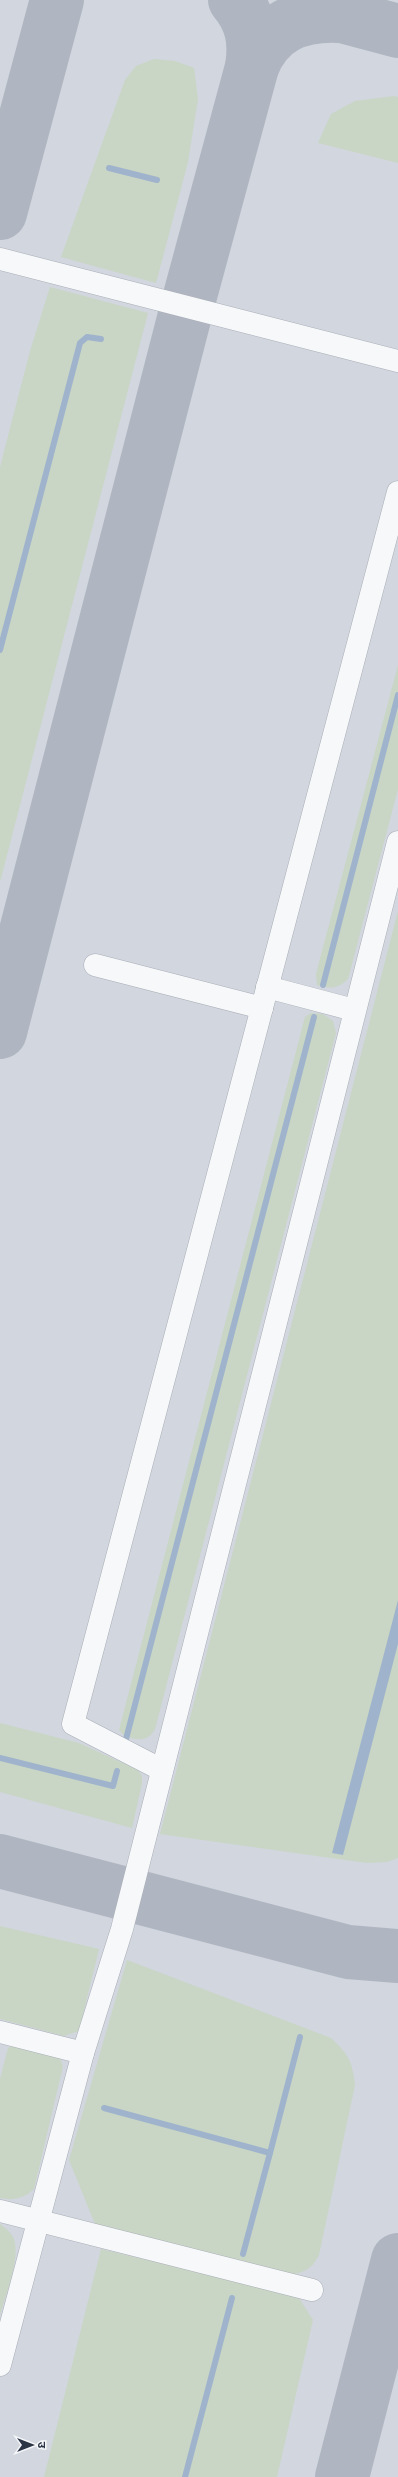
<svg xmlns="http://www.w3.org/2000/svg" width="398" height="2477" viewBox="0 0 398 2477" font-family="Barlow,'Noto Sans Devanagari',sans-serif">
	<rect width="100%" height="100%" fill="#e4e7ec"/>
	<rect fill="#d2d6de" x="0" y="0" width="398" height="2477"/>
	<g fill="#c9d6c5">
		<polygon points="154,59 175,61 194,68 198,99 188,162 156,283 61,257 125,80 136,66"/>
		<polygon points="394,96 398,97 398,163 318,143 331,114 355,101"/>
		<polygon points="50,287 148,313 0,882 0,467 30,351"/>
		<path d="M398 665V789L348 979C337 989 331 989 317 985L316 974Z"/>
		<polygon points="398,911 398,1858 387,1862 367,1863 160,1834"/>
		<path d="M311 1013 323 1014 333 1021 336 1033 155 1729C147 1743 137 1740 124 1736L119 1730 305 1017Z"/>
		<polygon points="0,1723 79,1743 138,1770 142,1776 142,1783 132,1828 0,1792"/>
		<polygon points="0,1926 99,1949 79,2031 64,2036 0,2019"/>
		<path d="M127 1960 331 2038C349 2055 352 2061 355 2085L319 2255C312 2269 304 2273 288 2275L95 2224 69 2160Z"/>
		<path d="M16 2044 59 2056 63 2066 34 2189C24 2198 14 2201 0 2198V2079L8 2048Z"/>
		<path d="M0 2224C5 2228 10 2231 13 2237 22 2254 5 2297 0 2315Z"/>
		<polygon points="101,2249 291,2294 299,2298 313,2320 277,2477 44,2477"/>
	</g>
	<polygon fill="#9fb4cc" points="398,1600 398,1644 343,1855 332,1853"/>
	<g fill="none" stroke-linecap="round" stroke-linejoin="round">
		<g stroke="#9fb4cc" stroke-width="6">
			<polyline points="109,168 157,180"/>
			<polyline points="0,650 80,343 87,337 101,339"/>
			<polyline points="323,985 398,695"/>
			<polyline points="125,1743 314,1017"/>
			<polyline points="0,1758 113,1786 117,1771"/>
			<polyline points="104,2108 270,2153 300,2037"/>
			<polyline points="243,2254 270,2153"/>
			<polyline points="185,2477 232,2298"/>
		</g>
		<g stroke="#b0b6c1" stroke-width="54">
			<path d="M235 0C252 20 256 41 252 67"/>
			<polyline points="304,6 398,31"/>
			<polyline points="0,213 57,0"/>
			<path d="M0 1032 187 307 252 67C267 27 299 14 340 16"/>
			<polyline points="0,1861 348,1952 398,1956"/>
			<polyline points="342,2477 398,2260"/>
		</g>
		<g stroke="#a9aeb7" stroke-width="23">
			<g id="minor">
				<polyline points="0,259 398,361"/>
				<polyline points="95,965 262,1008"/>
				<polyline points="267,987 354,1010"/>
				<polyline points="162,1770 73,1724 398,492"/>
				<polyline points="0,2032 83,2053"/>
				<polyline points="0,2211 312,2290"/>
				<polyline points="0,2365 83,2053 122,1929 398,842"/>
			</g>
		</g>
		<use href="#minor" stroke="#f7f8fa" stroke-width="22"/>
	</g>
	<g transform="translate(32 2445) rotate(90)" stroke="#f4f6f9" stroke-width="3" paint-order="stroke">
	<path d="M0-3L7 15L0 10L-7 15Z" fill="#2b3445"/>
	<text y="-6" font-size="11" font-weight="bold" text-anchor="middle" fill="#2b3445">उ</text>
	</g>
</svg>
